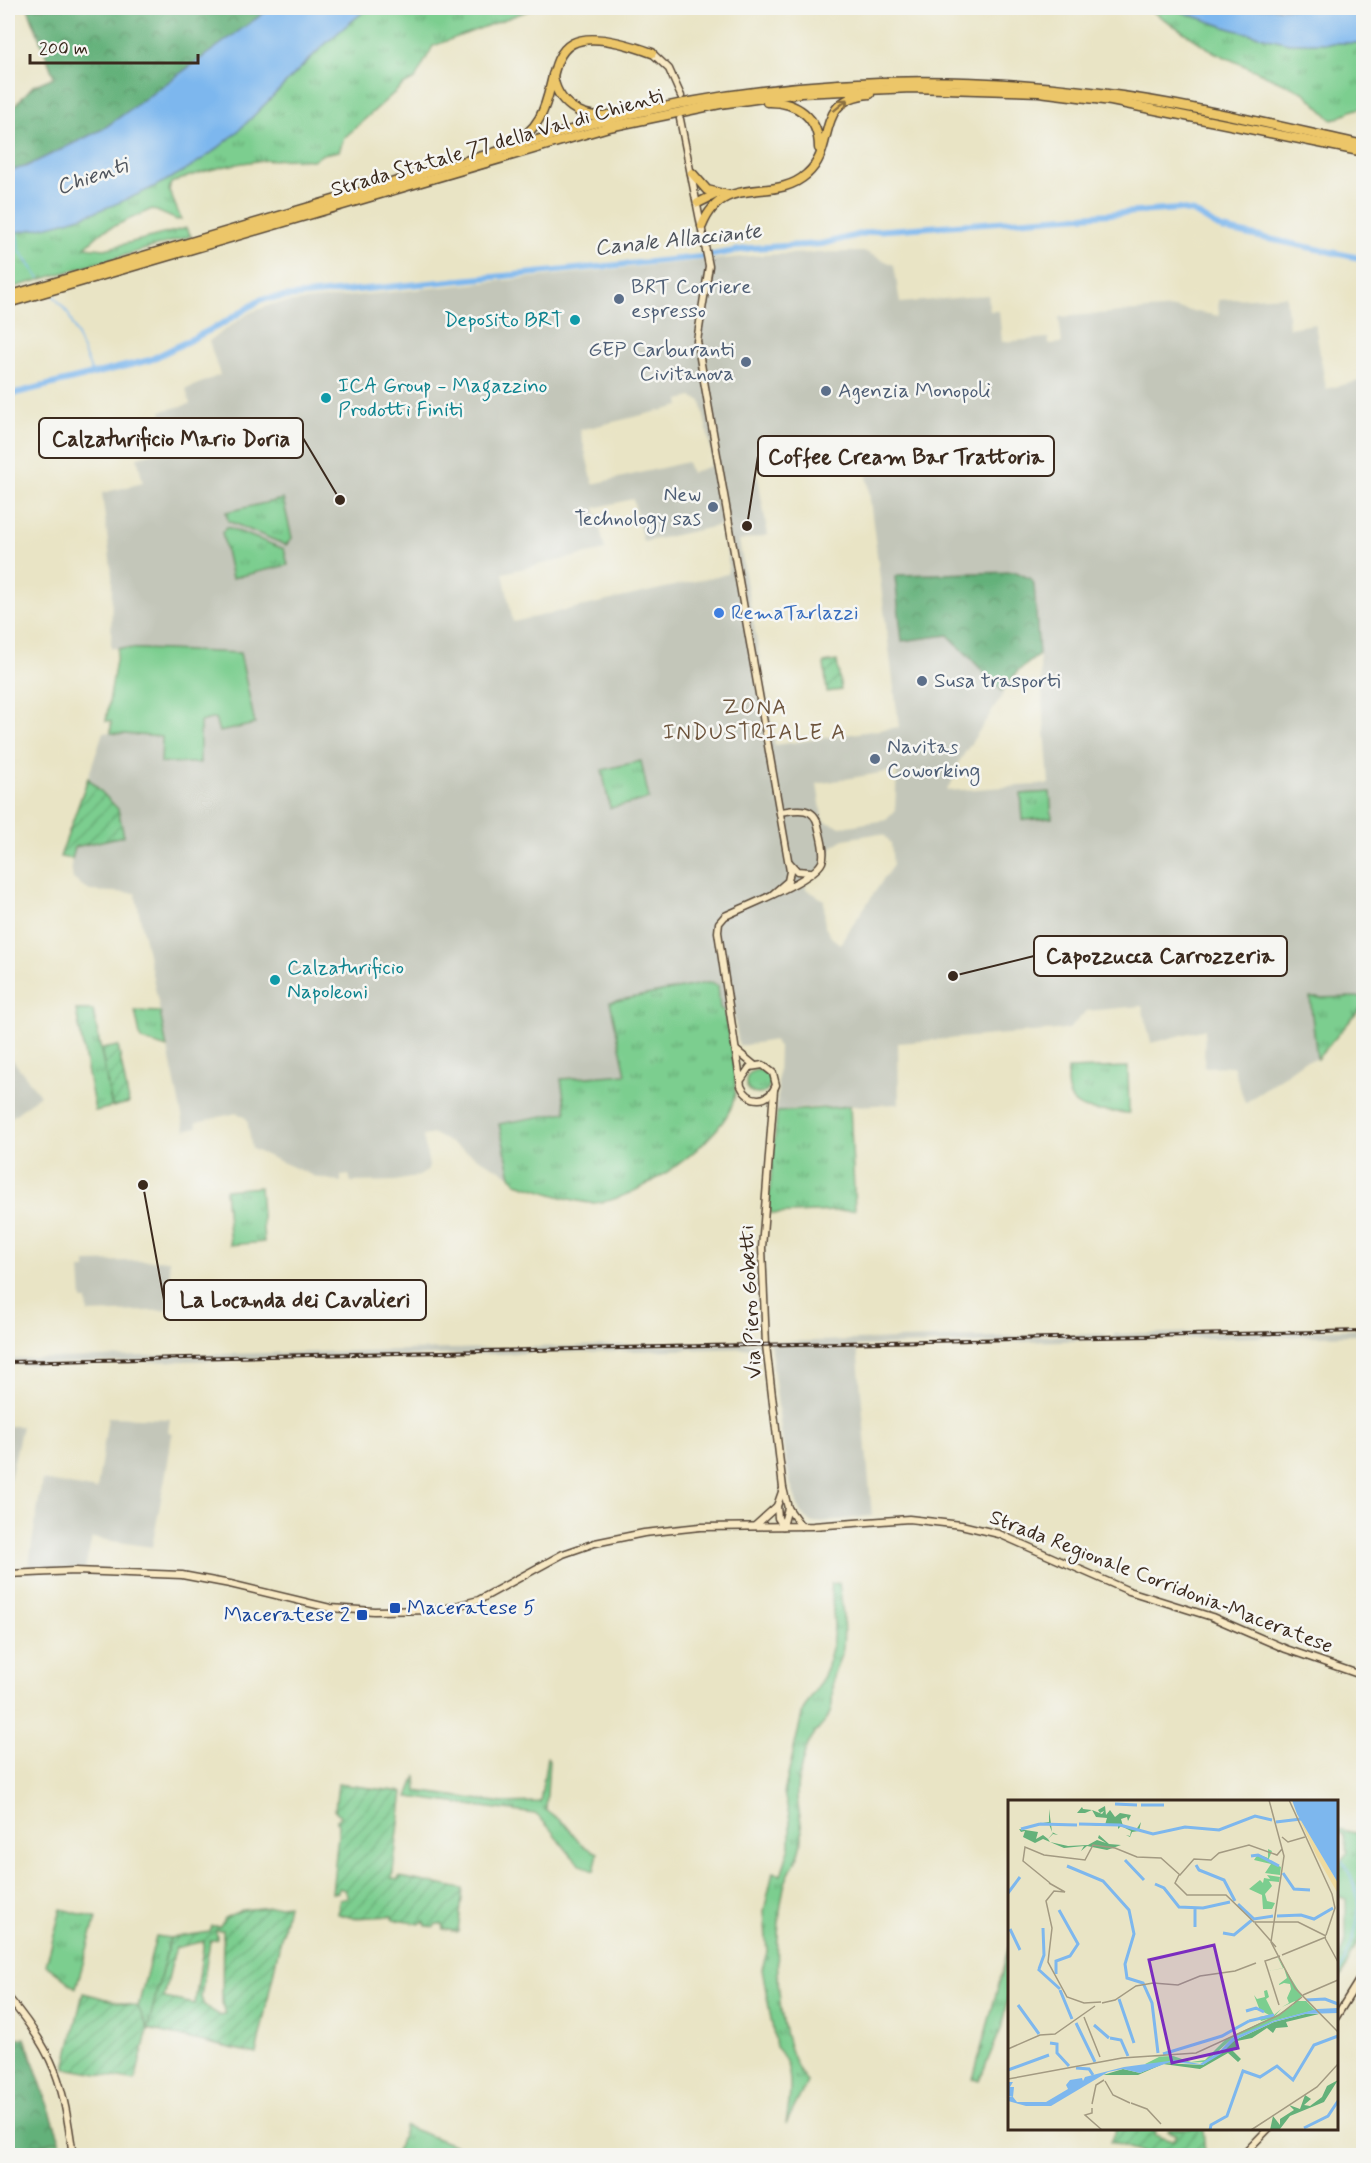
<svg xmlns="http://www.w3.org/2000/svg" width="1371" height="2163" viewBox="0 0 1371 2163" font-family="Mynerve,sans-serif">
	<defs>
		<pattern id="grass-tufts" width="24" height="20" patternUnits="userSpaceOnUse" patternTransform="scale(1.5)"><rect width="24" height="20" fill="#7bce8f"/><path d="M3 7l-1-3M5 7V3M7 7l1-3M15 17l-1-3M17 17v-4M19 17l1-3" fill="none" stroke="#66a774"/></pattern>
		<pattern id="forest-crowns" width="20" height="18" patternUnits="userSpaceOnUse" patternTransform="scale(1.5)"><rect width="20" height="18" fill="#64b17a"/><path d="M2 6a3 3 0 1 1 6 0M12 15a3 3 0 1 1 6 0" fill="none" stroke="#549063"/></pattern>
		<pattern id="garden-furrows" width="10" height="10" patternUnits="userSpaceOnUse" patternTransform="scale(1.5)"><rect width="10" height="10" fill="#7bce8f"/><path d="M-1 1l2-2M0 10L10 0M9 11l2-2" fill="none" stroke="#66a774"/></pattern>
	</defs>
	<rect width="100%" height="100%" fill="#f6f6f2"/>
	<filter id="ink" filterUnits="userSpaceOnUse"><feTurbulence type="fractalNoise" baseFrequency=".0167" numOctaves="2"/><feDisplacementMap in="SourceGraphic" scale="12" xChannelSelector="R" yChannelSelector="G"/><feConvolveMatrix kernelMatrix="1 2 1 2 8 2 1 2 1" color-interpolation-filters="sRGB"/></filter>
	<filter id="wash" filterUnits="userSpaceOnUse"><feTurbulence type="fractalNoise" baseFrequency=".008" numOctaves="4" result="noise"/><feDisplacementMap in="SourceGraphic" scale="24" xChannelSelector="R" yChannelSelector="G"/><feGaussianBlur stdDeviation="1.35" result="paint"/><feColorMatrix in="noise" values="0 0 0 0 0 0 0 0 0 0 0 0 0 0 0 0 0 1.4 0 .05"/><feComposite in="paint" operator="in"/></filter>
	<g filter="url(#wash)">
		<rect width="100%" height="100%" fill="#e9e4c5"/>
		<g fill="#c3c6b9" fill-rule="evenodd">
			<path d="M841 252H866L894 265 900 303 988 295 990 311H999L1002 342 1048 338 1049 344 1062 343 1059 317 1175 308 1219 316 1218 300 1286 296 1289 328 1315 324 1326 389 1363 380V997L1310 998 1317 1059 1304 1061 1245 1103 1233 1066 1204 1067 1205 1029 1151 1043 1142 1006 1086 1011 1069 1029 898 1043 899 1104 804 1108 777 1112 779 1047 774 1040 739 1046 733 1010 724 1011 720 1008 718 986 627 1074 561 1078 566 1112 500 1124 511 1176 434 1134 423 1136 429 1166 427 1171 419 1176 395 1181 351 1182 349 1175 341 1176V1182L316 1177 252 1149 247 1119 237 1113 196 1122 197 1127 185 1130 135 893 90 891 73 879 71 864 75 847 118 809 88 778 103 732 162 737 200 762V722L215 718 219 732 240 653 111 648 112 576 102 493 143 483 137 457 170 449 161 411 190 404 186 389 220 375 209 341 249 313 273 304 761 255ZM692 397 701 401 713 460 710 466 691 473 687 462 593 484 580 430 680 406 679 400ZM766 454 860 457 865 461 899 727 775 745 739 541 768 535 756 467ZM633 499 643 542 722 525 729 566 727 574 513 622 503 573 605 550 595 508ZM1031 579 1034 585 1049 784 946 791 955 777 951 774 1004 693 948 635ZM897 770 895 811 886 820 841 827 826 822 822 816 817 784ZM875 834 884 835 891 843 893 865 840 944 832 938 825 927 824 900 806 889 805 884 825 867 833 846 844 839Z"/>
			<polygon points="8,1054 40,1095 8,1120"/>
			<polygon points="169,1260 172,1310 88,1313 87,1300 82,1300 80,1269 86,1269 86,1262"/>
			<polygon points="1364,1329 1363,1335 1111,1340 1114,1334"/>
			<polygon points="1106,1334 1103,1340 857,1346 872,1516 812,1523 800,1512 790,1482 783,1445 770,1342"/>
			<polygon points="762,1342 762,1348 8,1365 8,1359"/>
			<polygon points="108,1417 170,1419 168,1431 172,1434 168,1462 152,1547 92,1538 85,1568 28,1570 42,1480 97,1490"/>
			<polygon points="8,1426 22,1426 8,1488"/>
		</g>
		<g fill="url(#grass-tufts)" stroke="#5b7c56" stroke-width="1.5">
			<path d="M369 8H535L433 46 415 79 403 85 344 138 339 151 323 154 314 160C262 157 219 164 171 183L169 190 181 219 177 220 152 209 103 231 85 247 105 249 186 228 191 236 8 289V233C79 226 187 180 239 130 282 89 320 43 369 8Z"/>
			<path d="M1147 8H1171L1231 29 1289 43H1363V108C1351 108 1344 117 1332 120L1305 93 1214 52Z"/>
			<polygon points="283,499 292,538 286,545 228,521 226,512"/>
			<polygon points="227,527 284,549 288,565 232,578 222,532"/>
			<polygon points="641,761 649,799 610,808 602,770"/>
			<polygon points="1050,792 1052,818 1023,820 1021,794"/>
			<path d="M712 982 718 986 720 1008 724 1011C728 1036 739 1074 734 1098 726 1140 632 1204 592 1203 570 1202 538 1189 516 1183L511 1176 499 1124 566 1112 561 1079 626 1074 610 1002Z"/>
			<polygon points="1363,997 1363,1006 1317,1059 1310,998"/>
			<polygon points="76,1010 93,1010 112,1107 95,1111"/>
			<polygon points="135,1011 160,1012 167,1048 141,1040"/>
			<path d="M1128 1067 1129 1113C1093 1109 1061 1117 1068 1069Z"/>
			<circle cx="758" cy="1082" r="12"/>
			<polygon points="850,1106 855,1210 772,1214 768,1207 777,1112"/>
			<polygon points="260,1187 264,1242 230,1245 225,1190"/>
			<path d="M839 1583C842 1604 845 1626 843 1647 842 1657 835 1667 833 1677 831 1690 835 1705 828 1717 824 1725 816 1731 811 1739 806 1747 801 1767 799 1777 793 1797 802 1816 802 1836 803 1855 788 1870 784 1887 773 1939 773 2039 807 2082L786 2124C790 2099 796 2066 776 2047L762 1969 767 1952 764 1911 773 1872 781 1875 790 1846V1820L784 1793 803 1710 824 1676 832 1648 834 1626 831 1584Z"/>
			<path d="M547 1757 549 1760 546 1810 565 1824 583 1846 598 1853 594 1871C569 1864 556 1829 535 1814L408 1797 416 1776 417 1791 503 1803 540 1802Z"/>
			<polygon points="1363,1823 1361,1874 1363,1930 1337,1986 1337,1962 1346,1940 1346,1899 1337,1896 1337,1865 1348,1852 1343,1834 1337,1833 1337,1829 1360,1834"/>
			<polygon points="61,1909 96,1918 76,1988 46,1965"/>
			<polygon points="156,1936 170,1938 148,2029 138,2007"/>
			<polygon points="1009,1946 1009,1992 1001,2029 979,2081 973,2079"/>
			<polygon points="405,2126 479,2155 396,2155"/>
		</g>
		<g fill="url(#forest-crowns)" stroke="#506e4c" stroke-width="1.5">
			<polygon points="28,8 271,8 103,129 25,167 8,171 8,113 33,86 54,77"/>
			<polygon points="1016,572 1031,579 1034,585 1039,655 1018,671 1002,691 948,635 902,641 895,577 898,575"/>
			<polygon points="25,2038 60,2140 8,2152 8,2040"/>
		</g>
		<g fill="url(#garden-furrows)" stroke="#5b7c56" stroke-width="1.5" fill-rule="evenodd">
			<polygon points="837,661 841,690 827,692 824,663"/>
			<polygon points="88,778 118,809 124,836 75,847 72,859 60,857"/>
			<polygon points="118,1046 129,1103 112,1107 101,1049"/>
			<polygon points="338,1784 403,1792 392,1879 399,1880 399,1877 463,1889 458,1932 444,1929 443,1924 436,1924 434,1927 427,1926 424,1921 419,1924 392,1919 392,1916 353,1918 338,1914 340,1899 348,1897 345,1890 339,1888 338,1892 332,1893 339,1825 336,1821 340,1816 335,1810"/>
			<path d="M288 1905 256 2054 148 2029 135 2081 65 2068 83 1993 138 2007 148 2028 170 1938 210 1932 212 1926H220L224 1918 242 1910ZM216 1930H223L222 2003 226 2014 221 2016 204 2006 201 1997 210 1941 217 1939ZM204 1941 195 2004 164 1998 175 1948Z"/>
			<polygon points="1116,2129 1156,2129 1154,2135 1173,2141 1176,2134 1168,2131 1169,2129 1203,2129 1205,2155 1152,2155 1110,2142"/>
			<polygon points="60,2140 61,2155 8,2155 8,2152"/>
		</g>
		<polygon fill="#7bce8f" stroke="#5b7c56" stroke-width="1.5" points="118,648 240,653 255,724 219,732 215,718 200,722 200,763 161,763 162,737 111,733 111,721 106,721"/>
		<g fill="#7db7ee" stroke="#5c7086" stroke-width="1.5">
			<path d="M271 8H369C320 43 282 89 239 130 187 180 79 226 8 233V171L25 167 103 129Z"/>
			<polygon points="1171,8 1363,8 1363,43 1289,43 1231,29"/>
		</g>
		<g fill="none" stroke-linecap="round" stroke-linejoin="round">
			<g stroke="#7db7ee" stroke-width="1.5">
				<polyline points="17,233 19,250 40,279"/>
				<polyline points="53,295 68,313 93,375"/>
				<path d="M1336 1980C1356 1938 1371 1901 1342 1861"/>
			</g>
			<polyline stroke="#7db7ee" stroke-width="6" points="8,395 150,360 222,324 262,299 702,257 751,248 821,244 874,231 1178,209 1193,212 1222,229 1364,259"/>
		</g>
	</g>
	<g filter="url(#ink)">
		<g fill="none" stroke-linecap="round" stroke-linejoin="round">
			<g stroke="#554637" stroke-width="9">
				<g id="secondary">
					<polyline points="652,53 669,69 681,96"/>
					<polyline points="680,119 709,266 697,341 790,871 788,881 773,894"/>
					<polyline points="789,862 797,871 810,872"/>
					<polyline points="737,1051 754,1065"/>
					<path d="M741 1080 750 1067 763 1065 773 1073 776 1085C769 1103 749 1104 741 1086L718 932 719 923 725 916C744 907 814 880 822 862 826 852 820 835 818 825 814 805 795 810 780 812"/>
					<polyline points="774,1090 762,1248 766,1345 783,1488 788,1508 801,1526"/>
					<polyline points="777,1506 778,1518 783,1526"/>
					<polyline points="756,1525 777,1506 783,1489"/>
					<polyline points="783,1526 788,1508"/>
					<polyline points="8,1574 75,1571 182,1575 230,1584 330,1608 374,1611 440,1610 479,1600 563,1554 595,1543 644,1533 700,1527 813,1526 909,1519 961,1525 999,1534 1129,1591 1212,1617 1286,1649 1364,1676"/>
					<path d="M8 1997C56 2055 63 2082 73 2156"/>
					<polyline points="1336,2017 1364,1972"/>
					<polyline points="1242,2156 1269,2128"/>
				</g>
			</g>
			<g stroke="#554637" stroke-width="11">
				<g id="highway">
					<path d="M553 75C556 102 581 120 608 115"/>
					<path d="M767 102C796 101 819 117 819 148"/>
					<path d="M509 144C586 114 508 0 652 53"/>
					<polyline points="692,173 707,190 728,195"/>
					<polyline points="698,203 716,194"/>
					<path d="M702 226C724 171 773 205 807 174 838 147 812 99 870 94"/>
					<path d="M8 296 591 124C757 80 930 71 1100 93 1189 104 1276 126 1364 145"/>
					<polyline points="8,303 609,127 720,104 801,93 912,88 1039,92 1111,101 1364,152"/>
				</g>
			</g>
			<use href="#secondary" stroke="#f7e8c3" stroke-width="6"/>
			<use href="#highway" stroke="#ecc669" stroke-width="8"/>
			<g stroke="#3b2a1e" stroke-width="4">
				<polyline id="rail" points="8,1362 1364,1331"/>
			</g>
			<use href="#rail" stroke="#f6f6f2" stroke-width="1.5" stroke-dasharray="4.5" stroke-linecap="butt"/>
		</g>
		<defs><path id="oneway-shaft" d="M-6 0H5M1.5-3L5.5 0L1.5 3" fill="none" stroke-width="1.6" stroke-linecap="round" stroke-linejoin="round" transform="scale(1.5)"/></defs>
		<use stroke="#8b7040" href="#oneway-shaft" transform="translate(841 105) rotate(-39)"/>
	</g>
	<g fill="#5c6f8a" stroke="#f6f6f2" stroke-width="2">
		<circle cx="619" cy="299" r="6"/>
		<circle cx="746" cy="362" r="6"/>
		<circle cx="826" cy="391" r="6"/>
		<circle cx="713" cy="507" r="6"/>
		<circle cx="922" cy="681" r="6"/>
		<circle cx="875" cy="759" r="6"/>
	</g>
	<g fill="#0f9aa8" stroke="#f6f6f2" stroke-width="2">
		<circle cx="575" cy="320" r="6"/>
		<circle cx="326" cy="398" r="6"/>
		<circle cx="275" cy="980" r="6"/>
	</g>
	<circle fill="#3f7fe0" stroke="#f6f6f2" stroke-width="2" cx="719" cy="613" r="6"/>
	<g fill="#1a4fb4" stroke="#f6f6f2" stroke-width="2">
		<rect x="389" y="1602" width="12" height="12" rx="3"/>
		<rect x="356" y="1609" width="12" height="12" rx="3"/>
	</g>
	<g text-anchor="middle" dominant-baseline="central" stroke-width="5" stroke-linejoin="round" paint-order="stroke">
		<g font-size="21" fill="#3b2a1e" stroke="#f6f6f2">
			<text transform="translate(497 143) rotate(-16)">Strada Statale 77 della Val di Chienti</text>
			<text transform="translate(751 1302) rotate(-93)">Via Piero Gobetti</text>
			<text transform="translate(1161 1582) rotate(21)">Strada Regionale Corridonia‐Maceratese</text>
		</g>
		<g font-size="21" fill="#4e5e75" stroke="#f6f6f2" text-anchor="start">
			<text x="631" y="287">BRT Corriere<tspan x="631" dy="24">espresso</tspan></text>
			<text x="734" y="350" text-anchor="end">GEP Carburanti<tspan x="734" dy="24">Civitanova</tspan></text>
			<text x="838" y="391">Agenzia Monopoli</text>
			<text x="701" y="495" text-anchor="end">New<tspan x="701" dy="24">Technology sas</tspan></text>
			<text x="934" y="681">Susa trasporti</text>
			<text x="887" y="747">Navitas<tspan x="887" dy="24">Coworking</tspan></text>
		</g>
		<g font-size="21" fill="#0d838f" stroke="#f6f6f2" text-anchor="start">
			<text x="563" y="320" text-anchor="end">Deposito BRT</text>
			<text x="338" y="386">ICA Group - Magazzino<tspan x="338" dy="24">Prodotti Finiti</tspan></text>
			<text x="287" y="968">Calzaturificio<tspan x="287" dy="24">Napoleoni</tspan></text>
		</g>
		<g font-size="21" fill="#366cbe" stroke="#f6f6f2" text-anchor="start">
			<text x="731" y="613">RemaTarlazzi</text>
		</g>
		<g font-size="21" fill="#164399" stroke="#f6f6f2" text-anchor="start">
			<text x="407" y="1608">Maceratese 5</text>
			<text x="350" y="1615" text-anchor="end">Maceratese 2</text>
		</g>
		<g font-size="22" font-style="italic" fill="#4f545c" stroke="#f6f6f2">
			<text transform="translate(92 177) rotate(-19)">Chienti</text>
			<text transform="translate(678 240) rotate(-6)">Canale Allacciante</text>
		</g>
		<g font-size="22" letter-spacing="1.5" fill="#6e553d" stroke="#f6f6f2">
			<text x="755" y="708">ZONA<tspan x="755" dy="25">INDUSTRIALE A</tspan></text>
		</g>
	</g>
	<g transform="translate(1008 1800)">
		<rect width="330" height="330" fill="#e9e4c5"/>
		<path d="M260 49 264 51 260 61 273 67 275 49 272 75 257 73 263 64 246 60 250 54 260 58ZM269 156 294 196 289 201H298L307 210 265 221 250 229 226 237 198 262 137 264 151 257H140L165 256 183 262 197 260 218 239 260 219 253 221 251 217 261 215 252 210H239L251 208 246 195 249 199 257 197 256 191 259 190 261 197 258 199 266 215 273 209 266 217 285 205 287 201 274 207 281 203 279 198 283 189 282 184 276 183 271 185V184L279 178 276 168 261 171 275 168Z" fill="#7bce8f"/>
		<path d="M97 6 98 15 102 10 107 17 112 13 123 15 120 21 119 17 113 19 115 26 128 30 133 22 131 31 124 32 122 37 118 35 122 36 123 31 113 26 110 29V26H83L97 25 99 18 88 17 84 10 77 13H69L74 7 75 9 84 10 94 14 96 11 92 13 90 10ZM41 9 44 32 50 35 45 34 40 39 42 42 60 46 80 45 89 40 98 43 90 38 91 35 101 44 113 45 99 50 79 46 73 51 76 46 56 48 35 39 27 43 15 37 17 31 13 32 11 29 30 32 28 39 35 35 40 39 45 33 44 32 41 24H29L41 22ZM297 214H311L278 222 280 227 268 228 265 233 259 228 244 238 229 241 228 248 223 249 233 259 230 262 220 253 192 269 155 264 130 275H95L115 269 132 273 154 263 195 265 227 240 266 222ZM330 280 316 302 282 316 272 329 262 330 265 316 272 325V319L286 310 281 305 292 309 297 295 303 299 296 305 302 306 314 297 319 286Z" fill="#64b17a"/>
		<path d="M289 14 330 83 329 92 308 55Z" fill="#eeda9e"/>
		<path d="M259 75 272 77 271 82 261 81 264 86 257 94 259 101 267 103 264 109H255L254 95 241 89 252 80 255 83 256 78 262 79Z" fill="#7bce8f"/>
		<path d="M284 0H330V83L289 14ZM330 208V213L297 214 266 222 227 240 213 254 195 265 162 262 132 273 115 269 100 272 43 306H18L0 301V297H5L0 296 1 282H5L2 287H6L5 297 9 302H38L60 289 58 285 62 280 74 278 75 281 77 277 116 267 168 260 192 264 211 252 224 238 265 221 309 209Z" fill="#7db7ee"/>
		<path fill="none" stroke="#7db7ee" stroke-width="3" d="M107 4 129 5M133 5H156M268 22 293 19M32 24 69 25M71 24 112 25 145 34 177 27 211 30 247 16 264 20M13 29 32 24M243 56 250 55 271 66M117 60 136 80M188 65 191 70 216 80 227 101M59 66 95 81 121 110 126 134 117 164 119 178 135 183 144 203 150 253M275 73 286 89 302 90M147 84 156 88 171 107 195 108 222 102M0 93 12 77M230 104 246 119 265 116M187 108V127M269 116 293 115 306 119 325 108M2 129 12 150M215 133 226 135 244 120M30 169 52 189M31 169 36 155 35 128M48 174V161L62 156 70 144 51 110M52 190 64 219M111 199 126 243M298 200 317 199 330 204M10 205 31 234M238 211 248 208 256 212M241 221 266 215M68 223 87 262M86 225 101 238M102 238 113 240 120 256M42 243 49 244V253L61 266M155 254 214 236 241 221M68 268 81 269 85 275M0 270 41 255M296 328 320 316 330 301M202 330 203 325 219 316 235 271 252 277 269 266 285 280 306 245 330 236"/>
		<path fill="none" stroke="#a39a82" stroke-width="1.5" d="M261 0 276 56 263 142 287 188 330 232M281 0 324 94M274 37 280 42 297 37M171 75 167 83 179 95H218L246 122H290L318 136M41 83 57 92 46 91 38 101 44 128 40 162 59 197 76 203 93 202M42 83 15 61 17 47 36 55 77 60 85 45 107 48 129 57 153 58 172 75 186 59 203 60 211 53 241 45 269 55 274 49M247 123 268 147M318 135 327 108 324 94M317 138 330 162M274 155 318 137M295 195 330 180M94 203 107 200 128 186 145 183 170 185 192 176 227 171 248 163M271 205 257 161 272 156M76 217 92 257M0 249 32 235 47 234 87 206M0 279 114 258 188 253 271 215 294 197M97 281 105 295 122 303M123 303 139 309 153 324M84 304 88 285 96 280M84 308V313L77 315 94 330M243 330 309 287 330 264"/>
		<path fill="#7b2cbf" fill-opacity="0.15" stroke="#7b2cbf" stroke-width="3" d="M206 145 230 248 164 263 141 160Z"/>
		<rect width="330" height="330" fill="none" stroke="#3b2a1e" stroke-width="3"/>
	</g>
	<path fill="none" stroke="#3b2a1e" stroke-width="2" d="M340 500L303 438M747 526L758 456M953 976L1034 956M143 1185L164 1300"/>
	<g fill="#3b2a1e" stroke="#f6f6f2" stroke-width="2">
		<circle cx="340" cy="500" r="6"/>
		<circle cx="747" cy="526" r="6"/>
		<circle cx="953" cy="976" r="6"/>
		<circle cx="143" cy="1185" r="6"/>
	</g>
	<g fill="#f6f6f2" stroke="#3b2a1e" stroke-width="2">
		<rect x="39" y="418" width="264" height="40" rx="6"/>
		<rect x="758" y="436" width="296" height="40" rx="6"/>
		<rect x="1034" y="936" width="253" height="40" rx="6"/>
		<rect x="164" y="1280" width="262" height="40" rx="6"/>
	</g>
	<g font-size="22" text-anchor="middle" font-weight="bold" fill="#3b2a1e">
		<text x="171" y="446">Calzaturificio Mario Doria</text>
		<text x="906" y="464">Coffee Cream Bar Trattoria</text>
		<text x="1160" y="963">Capozzucca Carrozzeria</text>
		<text x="295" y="1307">La Locanda dei Cavalieri</text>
	</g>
	<rect width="1371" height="2163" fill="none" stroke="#f6f6f2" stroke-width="30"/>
	<path d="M30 54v9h168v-9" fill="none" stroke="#3b2a1e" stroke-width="3"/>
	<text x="39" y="54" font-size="18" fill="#3b2a1e" stroke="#f6f6f2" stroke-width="4.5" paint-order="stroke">200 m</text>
</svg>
